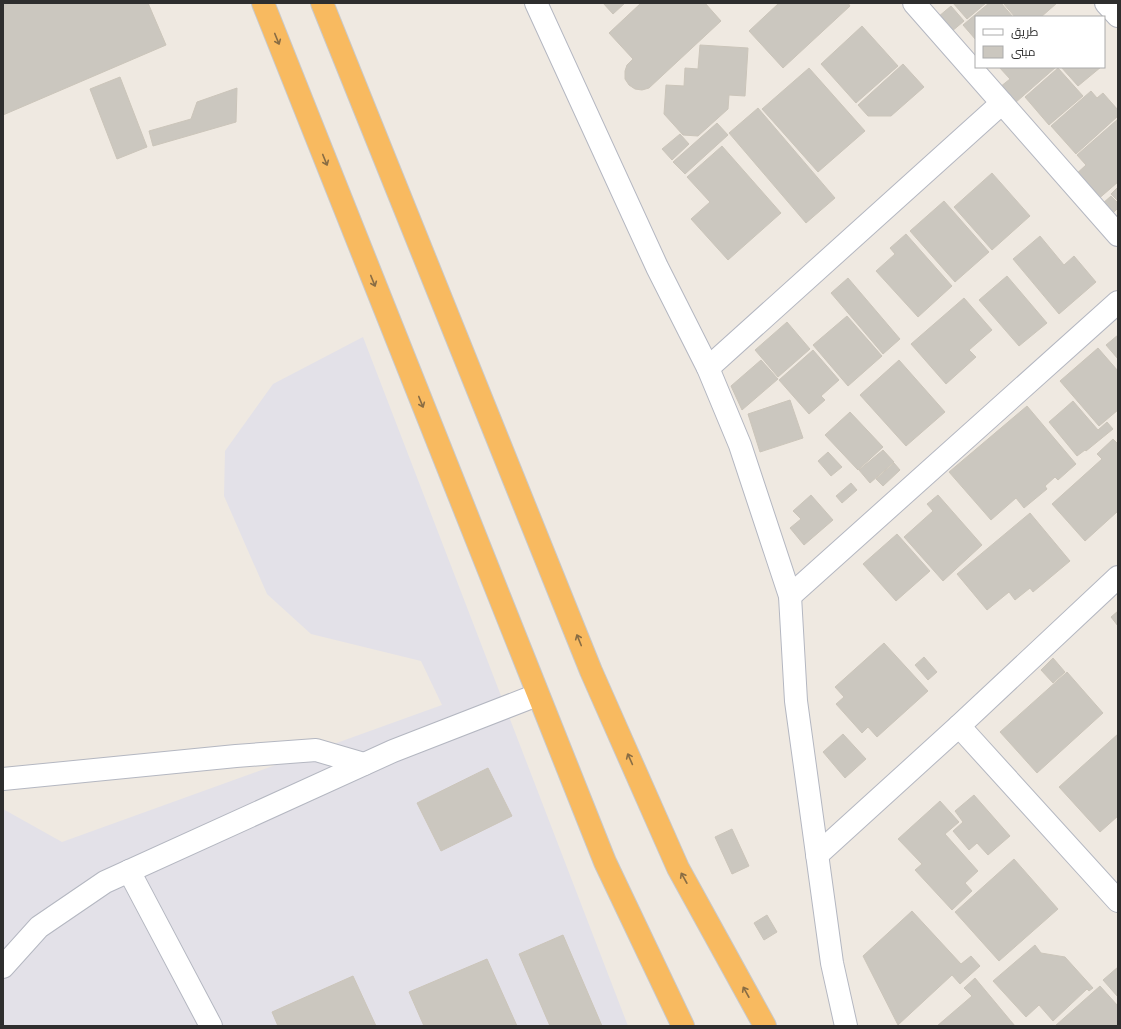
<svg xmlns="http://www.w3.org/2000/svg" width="1121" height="1029" viewBox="0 0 1121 1029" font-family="'PT Sans',Cairo,sans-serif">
	<rect width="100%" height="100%" fill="#efe9e1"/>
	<polygon fill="#e3e1e8" points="363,337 628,1026 3,1026 3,809 62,842 442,705 421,661 311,634 267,594 224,496 225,451 273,384"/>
	<g fill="#cbc7bf" stroke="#cbc5ba">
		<polygon points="3,3 148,3 166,45 3,115"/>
		<polygon points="603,3 625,3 613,14"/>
		<polygon points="641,3 705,3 721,21 649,88 642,90 635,89 629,85 625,79 625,71 627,65 633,59 609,33"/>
		<polygon points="779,3 848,3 850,6 783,68 749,31"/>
		<polygon points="953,3 986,3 967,19"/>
		<polygon points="989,3 1001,3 1013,17 976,17 976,40 963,25"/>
		<polygon points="1003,3 1057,3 1041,17 1015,17"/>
		<polygon points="951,6 964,21 951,32 938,17"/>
		<polygon points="862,26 898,66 856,103 821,64"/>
		<polygon points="700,45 748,48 745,96 729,95 728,109 698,136 683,135 664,114 666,85 684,86 685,68 698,69"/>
		<polygon points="903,64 924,87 891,116 868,116 858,105"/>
		<polygon points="999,67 1056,67 1015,103 1000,87 1010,79"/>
		<polygon points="1061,67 1101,67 1078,86"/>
		<polygon points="809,68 865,131 818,172 762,109"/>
		<polygon points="1058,68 1083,96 1049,125 1025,97"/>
		<polygon points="120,77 147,147 117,159 90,89"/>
		<polygon points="237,88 236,122 153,146 149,131 191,119 197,102"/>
		<polygon points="1091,91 1097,98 1103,93 1118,110 1118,116 1076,154 1051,126"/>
		<polygon points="758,108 835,198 806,223 729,133"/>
		<polygon points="1118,119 1118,182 1096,201 1074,176 1086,165 1077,155"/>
		<polygon points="717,123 728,135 685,174 673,162"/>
		<polygon points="680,134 689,144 672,160 662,149"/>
		<polygon points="722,146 781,213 728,260 691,219 710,202 687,177"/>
		<polygon points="992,173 1030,216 992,250 954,207"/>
		<polygon points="1118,187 1118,201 1111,194"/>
		<polygon points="1111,196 1118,203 1118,208 1112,214 1102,204"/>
		<polygon points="944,201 989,252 955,282 910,231"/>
		<polygon points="906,234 952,286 918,317 876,271 895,254 890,248"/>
		<polygon points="1040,236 1064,265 1074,256 1096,282 1059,314 1013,259"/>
		<polygon points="1007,276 1047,323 1019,346 979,300"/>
		<polygon points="848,278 900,339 883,354 831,293"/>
		<polygon points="964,298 992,330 969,350 976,357 946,384 911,344"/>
		<polygon points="847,316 882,356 848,386 813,345"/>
		<polygon points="787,322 810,349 778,377 755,350"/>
		<polygon points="1118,335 1118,359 1106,345"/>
		<polygon points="1098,348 1118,371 1118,410 1099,426 1060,381"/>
		<polygon points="813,350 839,380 821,396 825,400 809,414 779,380"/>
		<polygon points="761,360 778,379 742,410 731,386"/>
		<polygon points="899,360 945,412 906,446 860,395"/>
		<polygon points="790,400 803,438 760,452 748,414"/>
		<polygon points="1073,401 1098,430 1107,422 1113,429 1086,451 1085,450 1077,456 1049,422"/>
		<polygon points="1027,406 1076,464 1058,480 1055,477 1045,486 1047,489 1024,508 1016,498 991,520 949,472"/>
		<polygon points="850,412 883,447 858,470 825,435"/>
		<polygon points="1113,439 1118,444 1118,511 1085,541 1052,504 1102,459 1097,454"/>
		<polygon points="883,450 894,462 870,483 859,470"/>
		<polygon points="828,452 842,467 831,476 818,461"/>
		<polygon points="894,463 900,470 883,486 876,479"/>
		<polygon points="851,483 857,490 842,503 836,496"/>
		<polygon points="811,495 833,520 804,545 790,528 801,519 793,511"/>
		<polygon points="938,495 982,545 943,581 904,537 933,511 927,504"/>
		<polygon points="1030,513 1070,561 1033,592 1030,588 1015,600 1009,592 987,610 957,574"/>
		<polygon points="897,534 930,571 896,601 863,564"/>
		<polygon points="1118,611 1118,626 1111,617"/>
		<polygon points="884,643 928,691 877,737 868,727 862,733 836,704 844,697 835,687"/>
		<polygon points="924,657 937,672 928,680 915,665"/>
		<polygon points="1053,658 1065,672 1053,683 1041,670"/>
		<polygon points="1067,672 1103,713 1037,773 1000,732"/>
		<polygon points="843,734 866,759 845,778 823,752"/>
		<polygon points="1118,734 1118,816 1100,832 1059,787"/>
		<polygon points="488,768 512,816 441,851 417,803"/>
		<polygon points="974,795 1010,836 988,855 977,843 969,850 953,831 963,822 955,811"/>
		<polygon points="940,801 959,822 945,834 978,871 965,883 972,891 952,910 915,870 922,864 898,839"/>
		<polygon points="732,829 749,866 732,874 715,837"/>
		<polygon points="1014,859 1058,909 999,961 955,912"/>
		<polygon points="912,911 961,964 971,956 980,966 960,984 952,975 898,1025 863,956"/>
		<polygon points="767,915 777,932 764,940 754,923"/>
		<polygon points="563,935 602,1026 550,1026 519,954"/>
		<polygon points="1035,945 1041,953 1065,957 1093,988 1089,991 1087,989 1053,1021 1039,1005 1026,1017 993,981"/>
		<polygon points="487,959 517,1026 424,1026 409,992"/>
		<polygon points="1118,967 1118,997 1103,980"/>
		<polygon points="353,976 376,1026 278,1026 272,1012"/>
		<polygon points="975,978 1015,1026 937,1026 972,996 964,988"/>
		<polygon points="1100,986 1118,1006 1118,1026 1055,1026"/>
	</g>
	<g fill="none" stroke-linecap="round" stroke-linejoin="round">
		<g stroke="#b4b7c1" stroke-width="24">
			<g id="minor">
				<polyline points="536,3 657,267 708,368 740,445 790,596 796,701 832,963 846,1026"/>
				<polyline points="914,3 1118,235"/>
				<polyline points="1106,3 1118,16"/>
				<polyline points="708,368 1002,103"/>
				<polyline points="790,596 1118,302"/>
				<polyline points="959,726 1118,901"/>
				<polyline points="3,779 236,756 316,750 364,764"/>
				<polyline points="817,855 959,726 1118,577"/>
				<polyline points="129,871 211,1026"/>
				<polyline points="3,967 39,927 105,882 393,751 537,695"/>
			</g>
		</g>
		<g stroke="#c9c9c9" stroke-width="24">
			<g id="trunk">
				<polyline points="263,3 605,862 683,1026"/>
				<polyline points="322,3 591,671 678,868 765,1026"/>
			</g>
		</g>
		<use href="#minor" stroke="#fff" stroke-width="22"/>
		<use href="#trunk" stroke="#f8ba60" stroke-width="22"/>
	</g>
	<defs><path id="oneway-shaft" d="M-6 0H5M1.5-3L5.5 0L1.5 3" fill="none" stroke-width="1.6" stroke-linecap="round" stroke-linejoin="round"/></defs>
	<g stroke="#896d44">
		<use href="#oneway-shaft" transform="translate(277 39) rotate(68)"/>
		<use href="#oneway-shaft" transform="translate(325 160) rotate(68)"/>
		<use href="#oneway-shaft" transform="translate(373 281) rotate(68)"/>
		<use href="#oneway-shaft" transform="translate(421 402) rotate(68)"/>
		<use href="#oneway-shaft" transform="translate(579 640) rotate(-112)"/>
		<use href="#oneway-shaft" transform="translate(630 759) rotate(-114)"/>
		<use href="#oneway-shaft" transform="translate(684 878) rotate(-119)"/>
		<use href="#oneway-shaft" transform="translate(746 992) rotate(-119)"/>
	</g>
	<rect width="1121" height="1029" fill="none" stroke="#2e2e2e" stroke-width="8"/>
	<rect x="975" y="16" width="130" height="52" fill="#ffffff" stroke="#ababab"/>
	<rect x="983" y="29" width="20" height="6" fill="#ffffff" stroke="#ababab"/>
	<text x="1011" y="36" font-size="12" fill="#2e2e2e">طريق</text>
	<rect x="983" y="46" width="20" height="12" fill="#cbc7bf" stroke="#ababab"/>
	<text x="1011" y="56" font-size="12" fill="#2e2e2e">مبنى</text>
</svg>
